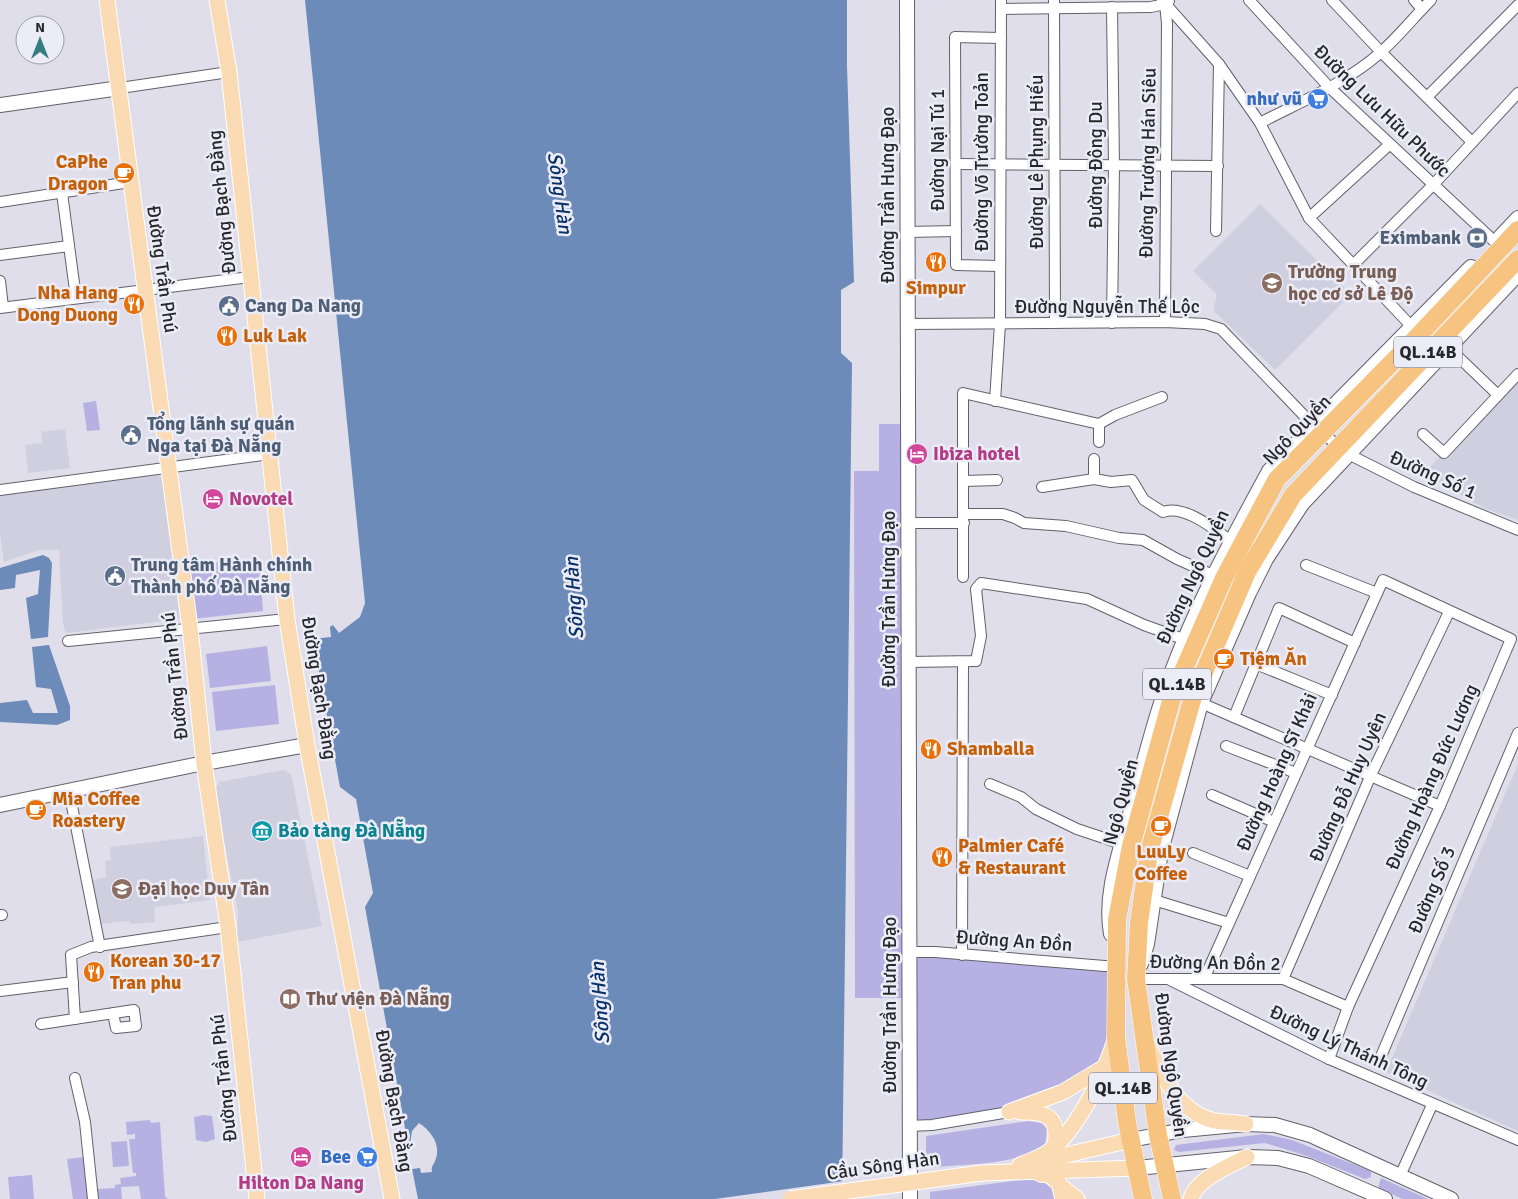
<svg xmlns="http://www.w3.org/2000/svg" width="1518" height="1199" viewBox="0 0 1518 1199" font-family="Signika,sans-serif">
	<rect width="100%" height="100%" fill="#dfdeea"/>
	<g fill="#d0cfe0">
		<polygon points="1260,204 1351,294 1275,370 1213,310 1217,295 1193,271"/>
		<polygon points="1518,369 1518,520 1486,509 1424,474"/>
		<polygon points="65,429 70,468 28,473 25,445 42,443 41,432"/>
		<polygon points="153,474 159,475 163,479 180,617 178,619 66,633 63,624 59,550 39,550 4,562 0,534 0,494"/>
		<polygon points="1518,764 1518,1131 1386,1072"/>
		<polygon points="284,770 291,774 322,926 237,942 238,911 214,793 219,782"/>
		<polygon points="203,836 210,900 154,907 155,922 130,924 129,921 98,924 90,881 106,877 105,861 111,860 110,847"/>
	</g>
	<g fill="#b6b1e2">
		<polygon points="96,401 100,430 87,431 83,403"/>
		<polygon points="879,424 901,424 902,998 855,998 854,471 879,471"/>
		<polygon points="259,558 263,611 194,619 188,566"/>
		<polygon points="267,646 271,681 210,688 206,654"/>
		<polygon points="275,685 279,724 216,731 212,692"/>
		<polygon points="909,952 1117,967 1104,1067 1009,1112 909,1126"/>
		<polygon points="204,1115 212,1116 215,1139 206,1142 196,1140 194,1117"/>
		<polygon points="150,1120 151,1123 160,1122 165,1197 168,1199 141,1199 139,1186 121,1187 122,1199 98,1199 97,1189 115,1188 115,1185 121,1184 120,1178 136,1176 136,1173 133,1173 129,1139 135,1139 135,1134 127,1135 126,1122"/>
		<path d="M1028 1121 1042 1123 1047 1129 1045 1145C1017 1166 961 1164 926 1168V1136Z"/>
		<polygon points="1264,1134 1292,1140 1368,1170 1371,1172 1371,1177 1365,1179 1307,1156 1265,1143 1179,1152 1174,1150 1176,1145"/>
		<polygon points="127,1141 129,1166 113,1167 111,1142"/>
		<polygon points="84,1157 90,1199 73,1199 67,1159"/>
		<polygon points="32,1175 34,1199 10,1199 8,1177"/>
		<polygon points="1381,1178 1428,1199 1403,1199 1378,1188"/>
		<path d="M1019 1180C1039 1180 1051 1177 1058 1199H930V1192Z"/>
	</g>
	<g fill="#6c8bb8">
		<path d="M305 0H847V66L854 282 841 290V353L852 363 842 1199H418L412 1169 420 1168 421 1173 432 1172C431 1166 433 1166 435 1161 442 1145 431 1131 419 1123L412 1131 409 1150 365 907 373 893 356 799 340 787 313 639 331 637 330 627 333 625 339 633 360 617 365 603Z"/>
		<polygon points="43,555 49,558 52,563 48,637 31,639 26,598 38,594 40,570 16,575 15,588 0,590 0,568"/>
		<polygon points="49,645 70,706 70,720 57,725 0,722 0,703 27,700 33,713 58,713 51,689 36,687 32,647"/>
	</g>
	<polygon fill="#dfdeea" points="844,1181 845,1199 715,1199"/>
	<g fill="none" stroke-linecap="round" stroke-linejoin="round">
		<g stroke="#62616b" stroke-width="12">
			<g id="street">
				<polyline points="1054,0 1055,323"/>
				<polyline points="1162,0 1219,64 1260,123 1309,218 1413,328"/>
				<polyline points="1249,0 1329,87 1495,242"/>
				<polyline points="1332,0 1381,52 1471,141"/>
				<polyline points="1414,0 1422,9"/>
				<polyline points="1112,7 1114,166 1112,323"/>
				<polyline points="1001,9 1151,7 1165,4 1169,1"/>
				<polyline points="120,88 229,72"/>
				<polyline points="1427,97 1518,5"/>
				<path d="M1260 123C1300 102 1346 83 1380 53 1398 37 1414 17 1431 0"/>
				<polyline points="956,164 1218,166"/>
				<polyline points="62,193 76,298"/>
				<polyline points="0,202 130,182"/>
				<polyline points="1309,218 1389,145"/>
				<polyline points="1216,231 1219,64"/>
				<polyline points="907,232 956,231"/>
				<polyline points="0,255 69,246"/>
				<polyline points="1354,264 1433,185 1518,93"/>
				<polyline points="999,266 956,265 955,37 1001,38"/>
				<polyline points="0,281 3,307"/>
				<polyline points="0,308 250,277"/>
				<polyline points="1165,322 1167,23 1165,4"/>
				<polyline points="907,324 1165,322 1205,324 1221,329 1314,426 1348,454 1414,487 1518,530"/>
				<polyline points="1449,348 1498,395"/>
				<polyline points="995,401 1000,324 1001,0"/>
				<polyline points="1099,424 1115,415 1162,397"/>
				<polyline points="1423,434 1444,453 1518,374"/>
				<path d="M1094 459V479L1111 482 1132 480 1144 500 1163 512C1184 504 1214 529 1231 541"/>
				<polyline points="964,481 997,480"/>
				<polyline points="1042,487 1094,479"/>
				<polyline points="0,490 270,454"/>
				<polyline points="964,514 1003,514 1015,518 1024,523 1066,526 1119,538 1143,540 1177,559 1213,575"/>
				<polyline points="908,523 964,523"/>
				<polyline points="1306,565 1377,593"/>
				<polyline points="963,577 963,393 1099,424 1099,442"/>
				<polyline points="68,641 287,619"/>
				<polyline points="907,662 976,661 981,636 976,589 981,583 1087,599 1144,625 1186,640"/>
				<polyline points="1256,664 1332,695"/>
				<polyline points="1201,703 1440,806"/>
				<polyline points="1234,717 1279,608 1355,643"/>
				<polyline points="1226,746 1296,773"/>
				<polyline points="990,784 1021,797 1036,809 1077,829 1122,844"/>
				<polyline points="69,791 100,947"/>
				<polyline points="1212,795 1274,822"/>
				<polyline points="1193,853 1250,876"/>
				<polyline points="1154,900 1229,923"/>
				<polyline points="0,915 2,915"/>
				<polyline points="909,952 935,952 1117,967"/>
				<polyline points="962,955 963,662"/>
				<polyline points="1136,979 1283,979 1348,1007"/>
				<polyline points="1168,979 1329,1059 1518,1140"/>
				<polyline points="1204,979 1383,580 1511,639 1440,806 1348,1007 1329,1059"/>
				<polyline points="1283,979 1371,775 1449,612"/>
				<polyline points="0,991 73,982"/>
				<polyline points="75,1019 71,955 91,947 228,927"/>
				<polyline points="41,1024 134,1010 136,1026 116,1028 113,1013"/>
				<polyline points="1379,1061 1518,733"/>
				<polyline points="75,1078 85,1122 93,1199"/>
				<polyline points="909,1126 932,1125 1009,1112"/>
				<polyline points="1400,1176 1432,1105"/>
			</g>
		</g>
		<g stroke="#62616b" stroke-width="16">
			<g id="secondary">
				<polyline points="907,0 910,1199"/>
				<polyline points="0,105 120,88"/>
				<polyline points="1500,237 1518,218"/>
				<polyline points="0,805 204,763 307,745"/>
				<path d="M1111 934C1104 895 1119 855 1129 818 1140 777 1150 735 1164 694 1190 616 1230 543 1269 471L1471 267"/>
				<polyline points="1141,964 1147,944 1161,851 1201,703 1249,593 1266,559 1302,504 1518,274"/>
				<polyline points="1131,1140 1183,1130 1246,1124 1275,1125 1310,1135 1451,1199"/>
				<polyline points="1137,1168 1247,1157 1278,1158 1309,1166 1385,1199"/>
			</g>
		</g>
		<g stroke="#fff" stroke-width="17">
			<g id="primary">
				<polyline points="107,0 190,628 204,763 228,927 257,1199"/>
				<polyline points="217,0 229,72 287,619 307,745 392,1199"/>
				<path d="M1147 1044C1163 1074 1175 1109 1211 1120 1222 1123 1235 1122 1246 1124"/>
				<polyline points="1009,1112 1063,1092 1103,1068"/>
				<path d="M1020 1112C1046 1111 1060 1117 1055 1146"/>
				<polyline points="1040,1161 1131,1140"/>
				<path d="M1020 1165C1029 1161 1040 1158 1048 1152 1077 1132 1106 1070 1116 1037"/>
				<polyline points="982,1173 1137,1168"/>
				<polyline points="1040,1174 1049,1175 1059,1183 1063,1199"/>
				<polyline points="1063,1188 1077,1199"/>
				<path d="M1191 1199C1196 1179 1231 1165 1247 1157"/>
			</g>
		</g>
		<g stroke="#fff" stroke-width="19">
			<g id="highway">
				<polyline points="1143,1199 1127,1122 1116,1037 1117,920 1131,846 1173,694 1224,578 1277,479 1419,335 1518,230"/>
				<polyline points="1172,1199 1158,1135 1136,979 1139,923 1149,852 1192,700 1247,572 1293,495 1518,259"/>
			</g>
		</g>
		<use href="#street" stroke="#fff" stroke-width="10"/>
		<use href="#secondary" stroke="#fff" stroke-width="14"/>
		<use href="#primary" stroke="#fadbb3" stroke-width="15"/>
		<use href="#highway" stroke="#f6c380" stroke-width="18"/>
		<g stroke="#fff" stroke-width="17" stroke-linecap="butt">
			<polyline id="primary-bridge" points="790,1199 982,1173"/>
		</g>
		<use href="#primary-bridge" stroke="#fadbb3" stroke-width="15"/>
	</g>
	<defs>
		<g id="supermarket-disc" transform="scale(1.125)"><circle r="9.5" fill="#3f7fe0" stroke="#ececf7"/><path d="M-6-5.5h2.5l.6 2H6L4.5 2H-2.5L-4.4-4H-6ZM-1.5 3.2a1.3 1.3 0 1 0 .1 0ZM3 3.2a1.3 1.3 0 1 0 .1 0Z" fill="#fff"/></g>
		<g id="cafe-disc" transform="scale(1.125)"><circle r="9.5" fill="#e8710a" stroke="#ececf7"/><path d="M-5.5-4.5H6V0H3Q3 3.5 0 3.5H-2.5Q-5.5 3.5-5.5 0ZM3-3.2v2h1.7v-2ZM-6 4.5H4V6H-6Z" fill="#fff"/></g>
		<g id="bank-disc" transform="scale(1.125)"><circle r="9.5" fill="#5c6f8a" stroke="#ececf7"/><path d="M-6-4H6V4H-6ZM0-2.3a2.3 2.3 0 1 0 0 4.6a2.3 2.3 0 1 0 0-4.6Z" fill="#fff"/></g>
		<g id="restaurant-disc" transform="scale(1.125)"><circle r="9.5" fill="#e8710a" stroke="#ececf7"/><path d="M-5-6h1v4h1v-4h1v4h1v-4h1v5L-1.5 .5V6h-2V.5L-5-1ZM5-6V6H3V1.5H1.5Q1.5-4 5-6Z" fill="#fff"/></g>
		<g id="school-disc" transform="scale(1.125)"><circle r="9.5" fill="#8d6e63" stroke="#ececf7"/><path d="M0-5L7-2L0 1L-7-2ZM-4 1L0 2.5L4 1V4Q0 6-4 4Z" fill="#fff"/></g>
		<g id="civic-disc" transform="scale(1.125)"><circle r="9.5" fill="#5c6f8a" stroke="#ececf7"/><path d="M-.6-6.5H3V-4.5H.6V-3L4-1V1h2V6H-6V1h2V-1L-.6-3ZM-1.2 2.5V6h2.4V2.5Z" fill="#fff"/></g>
		<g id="hotel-disc" transform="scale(1.125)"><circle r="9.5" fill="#d1479c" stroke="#ececf7"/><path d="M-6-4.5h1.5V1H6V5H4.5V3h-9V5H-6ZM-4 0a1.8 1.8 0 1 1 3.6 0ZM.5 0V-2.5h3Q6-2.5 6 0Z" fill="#fff"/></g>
		<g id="museum-disc" transform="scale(1.125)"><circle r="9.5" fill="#0f9aa8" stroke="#ececf7"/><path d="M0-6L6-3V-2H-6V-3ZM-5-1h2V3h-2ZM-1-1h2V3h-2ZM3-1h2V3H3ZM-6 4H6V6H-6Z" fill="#fff"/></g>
		<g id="university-disc" transform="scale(1.125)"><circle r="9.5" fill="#8d6e63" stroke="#ececf7"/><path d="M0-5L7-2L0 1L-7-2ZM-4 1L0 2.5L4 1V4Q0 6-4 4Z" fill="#fff"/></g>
		<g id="library-disc" transform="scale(1.125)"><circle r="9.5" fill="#8d6e63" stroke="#ececf7"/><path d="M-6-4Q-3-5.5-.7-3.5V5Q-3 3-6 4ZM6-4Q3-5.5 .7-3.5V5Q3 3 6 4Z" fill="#fff"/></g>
	</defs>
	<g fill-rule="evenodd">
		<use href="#supermarket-disc" x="1318" y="99"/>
		<use href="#cafe-disc" x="124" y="173"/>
		<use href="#bank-disc" x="1477" y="238"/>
		<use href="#restaurant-disc" x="936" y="262"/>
		<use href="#school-disc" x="1272" y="283"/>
		<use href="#restaurant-disc" x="134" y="304"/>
		<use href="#civic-disc" x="229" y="306"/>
		<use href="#restaurant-disc" x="227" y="336"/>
		<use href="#civic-disc" x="131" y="435"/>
		<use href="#hotel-disc" x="917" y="454"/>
		<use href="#hotel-disc" x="213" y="499"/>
		<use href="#civic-disc" x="115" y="576"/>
		<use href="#cafe-disc" x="1224" y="659"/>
		<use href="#restaurant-disc" x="931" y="749"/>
		<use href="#cafe-disc" x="36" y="810"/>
		<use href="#cafe-disc" x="1161" y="826"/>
		<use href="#museum-disc" x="262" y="831"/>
		<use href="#restaurant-disc" x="942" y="857"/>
		<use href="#university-disc" x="122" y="889"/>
		<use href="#restaurant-disc" x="94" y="972"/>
		<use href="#library-disc" x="290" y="999"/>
		<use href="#hotel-disc" x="301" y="1157"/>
		<use href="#supermarket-disc" x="367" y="1157"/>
	</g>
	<g text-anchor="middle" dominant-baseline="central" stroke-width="5" stroke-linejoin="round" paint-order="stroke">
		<g fill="#ececf7" stroke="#636369" stroke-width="1">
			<rect x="1394" y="336.5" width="68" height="31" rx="4"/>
			<rect x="1143" y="668.5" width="68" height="31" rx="4"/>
			<rect x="1089" y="1072.5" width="68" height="31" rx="4"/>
		</g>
		<g font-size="18" font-weight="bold" fill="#28282c">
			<text x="1428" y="352">QL.14B</text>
			<text x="1177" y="684">QL.14B</text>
			<text x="1123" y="1088">QL.14B</text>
		</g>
		<g font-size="19" font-weight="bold" fill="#366cbe" stroke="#ececf7" text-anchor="end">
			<text x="1302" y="99">như vũ</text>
			<text x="351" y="1157">Bee</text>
		</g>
		<g font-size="19" fill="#28282c" stroke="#ececf7">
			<text transform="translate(1382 111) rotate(44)">Đường Lưu Hữu Phước</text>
			<text transform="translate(938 150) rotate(-90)">Đường Nại Tú 1</text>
			<text transform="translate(982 162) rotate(-90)">Đường Võ Trường Toản</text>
			<text transform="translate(1037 162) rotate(-90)">Đường Lê Phụng Hiếu</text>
			<text transform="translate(1148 163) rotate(-89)">Đường Trương Hán Siêu</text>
			<text transform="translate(1096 165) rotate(-90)">Đường Đông Du</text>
			<text transform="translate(888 195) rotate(-90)">Đường Trần Hưng Đạo</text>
			<text transform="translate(222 202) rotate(-96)">Đường Bạch Đằng</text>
			<text transform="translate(162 269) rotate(82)">Đường Trần Phú</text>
			<text x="1107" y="307">Đường Nguyễn Thế Lộc</text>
			<text transform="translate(1297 430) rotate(-46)">Ngô Quyền</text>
			<text transform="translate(1433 475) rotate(24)">Đường Số 1</text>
			<text transform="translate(1193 577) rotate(-65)">Đường Ngô Quyền</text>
			<text transform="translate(889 599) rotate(-90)">Đường Trần Hưng Đạo</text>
			<text transform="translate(175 676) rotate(-96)">Đường Trần Phú</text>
			<text transform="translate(319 688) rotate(81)">Đường Bạch Đằng</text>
			<text transform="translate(1277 772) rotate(-66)">Đường Hoàng Sĩ Khải</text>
			<text transform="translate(1432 777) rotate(-66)">Đường Hoàng Đức Lương</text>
			<text transform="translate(1348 787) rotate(-66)">Đường Đỗ Huy Uyên</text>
			<text transform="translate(1121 802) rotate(-75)">Ngô Quyền</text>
			<text transform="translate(1432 890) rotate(-67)">Đường Số 3</text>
			<text transform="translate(1014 941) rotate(4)">Đường An Đồn</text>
			<text transform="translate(1215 963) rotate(1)">Đường An Đồn 2</text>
			<text transform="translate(890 1005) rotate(-90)">Đường Trần Hưng Đạo</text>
			<text transform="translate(1349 1047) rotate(25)">Đường Lý Thánh Tông</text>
			<text transform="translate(1171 1065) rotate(82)">Đường Ngô Quyền</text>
			<text transform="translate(224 1078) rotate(-96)">Đường Trần Phú</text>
			<text transform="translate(394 1101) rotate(80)">Đường Bạch Đằng</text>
			<text transform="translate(883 1166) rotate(-8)">Cầu Sông Hàn</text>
		</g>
		<g font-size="19" font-weight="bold" fill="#c56008" stroke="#ececf7" text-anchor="start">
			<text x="108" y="162" text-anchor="end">CaPhe<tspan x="108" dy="22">Dragon</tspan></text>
			<text x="936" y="288" text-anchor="middle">Simpur</text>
			<text x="118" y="293" text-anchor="end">Nha Hang<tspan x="118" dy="22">Dong Duong</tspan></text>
			<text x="243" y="336">Luk Lak</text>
			<text x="1240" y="659">Tiệm Ăn</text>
			<text x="947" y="749">Shamballa</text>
			<text x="52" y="799">Mia Coffee<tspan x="52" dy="22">Roastery</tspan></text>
			<text x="958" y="846">Palmier Café<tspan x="958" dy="22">&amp; Restaurant</tspan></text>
			<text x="1161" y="852" text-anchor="middle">LuuLy<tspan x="1161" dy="22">Coffee</tspan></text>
			<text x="110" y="961">Korean 30-17<tspan x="110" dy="22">Tran phu</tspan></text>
		</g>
		<g font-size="19" font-weight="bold" fill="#4e5e75" stroke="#ececf7" text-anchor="start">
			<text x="1461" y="238" text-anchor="end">Eximbank</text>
			<text x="245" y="306">Cang Da Nang</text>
			<text x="147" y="424">Tổng lãnh sự quán<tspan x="147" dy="22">Nga tại Đà Nẵng</tspan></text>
			<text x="131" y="565">Trung tâm Hành chính<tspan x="131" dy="22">Thành phố Đà Nẵng</tspan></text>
		</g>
		<g font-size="19" font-weight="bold" fill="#785e54" stroke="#ececf7" text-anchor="start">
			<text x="1288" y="272">Trường Trung<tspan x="1288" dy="22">học cơ sở Lê Độ</tspan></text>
			<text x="138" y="889">Đại học Duy Tân</text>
			<text x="306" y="999">Thư viện Đà Nẵng</text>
		</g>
		<g font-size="19" font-weight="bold" fill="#b23c85" stroke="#ececf7" text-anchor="start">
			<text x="933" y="454">Ibiza hotel</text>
			<text x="229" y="499">Novotel</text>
			<text x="301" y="1183" text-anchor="middle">Hilton Da Nang</text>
		</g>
		<g font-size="19" font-weight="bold" fill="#0d838f" stroke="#ececf7" text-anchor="start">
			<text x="278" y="831">Bảo tàng Đà Nẵng</text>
		</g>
		<g font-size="20" font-style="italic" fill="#073168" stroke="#ececf7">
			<text transform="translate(560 193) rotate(82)">Sông Hàn</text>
			<text transform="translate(574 598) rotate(-94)">Sông Hàn</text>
			<text transform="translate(600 1003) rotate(-94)">Sông Hàn</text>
		</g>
	</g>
	<g transform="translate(40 40)"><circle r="24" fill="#ececf7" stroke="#9e9ea6"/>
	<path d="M0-4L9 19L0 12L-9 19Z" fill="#347d81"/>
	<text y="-8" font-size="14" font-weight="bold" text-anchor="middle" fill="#28282c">N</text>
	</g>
</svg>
